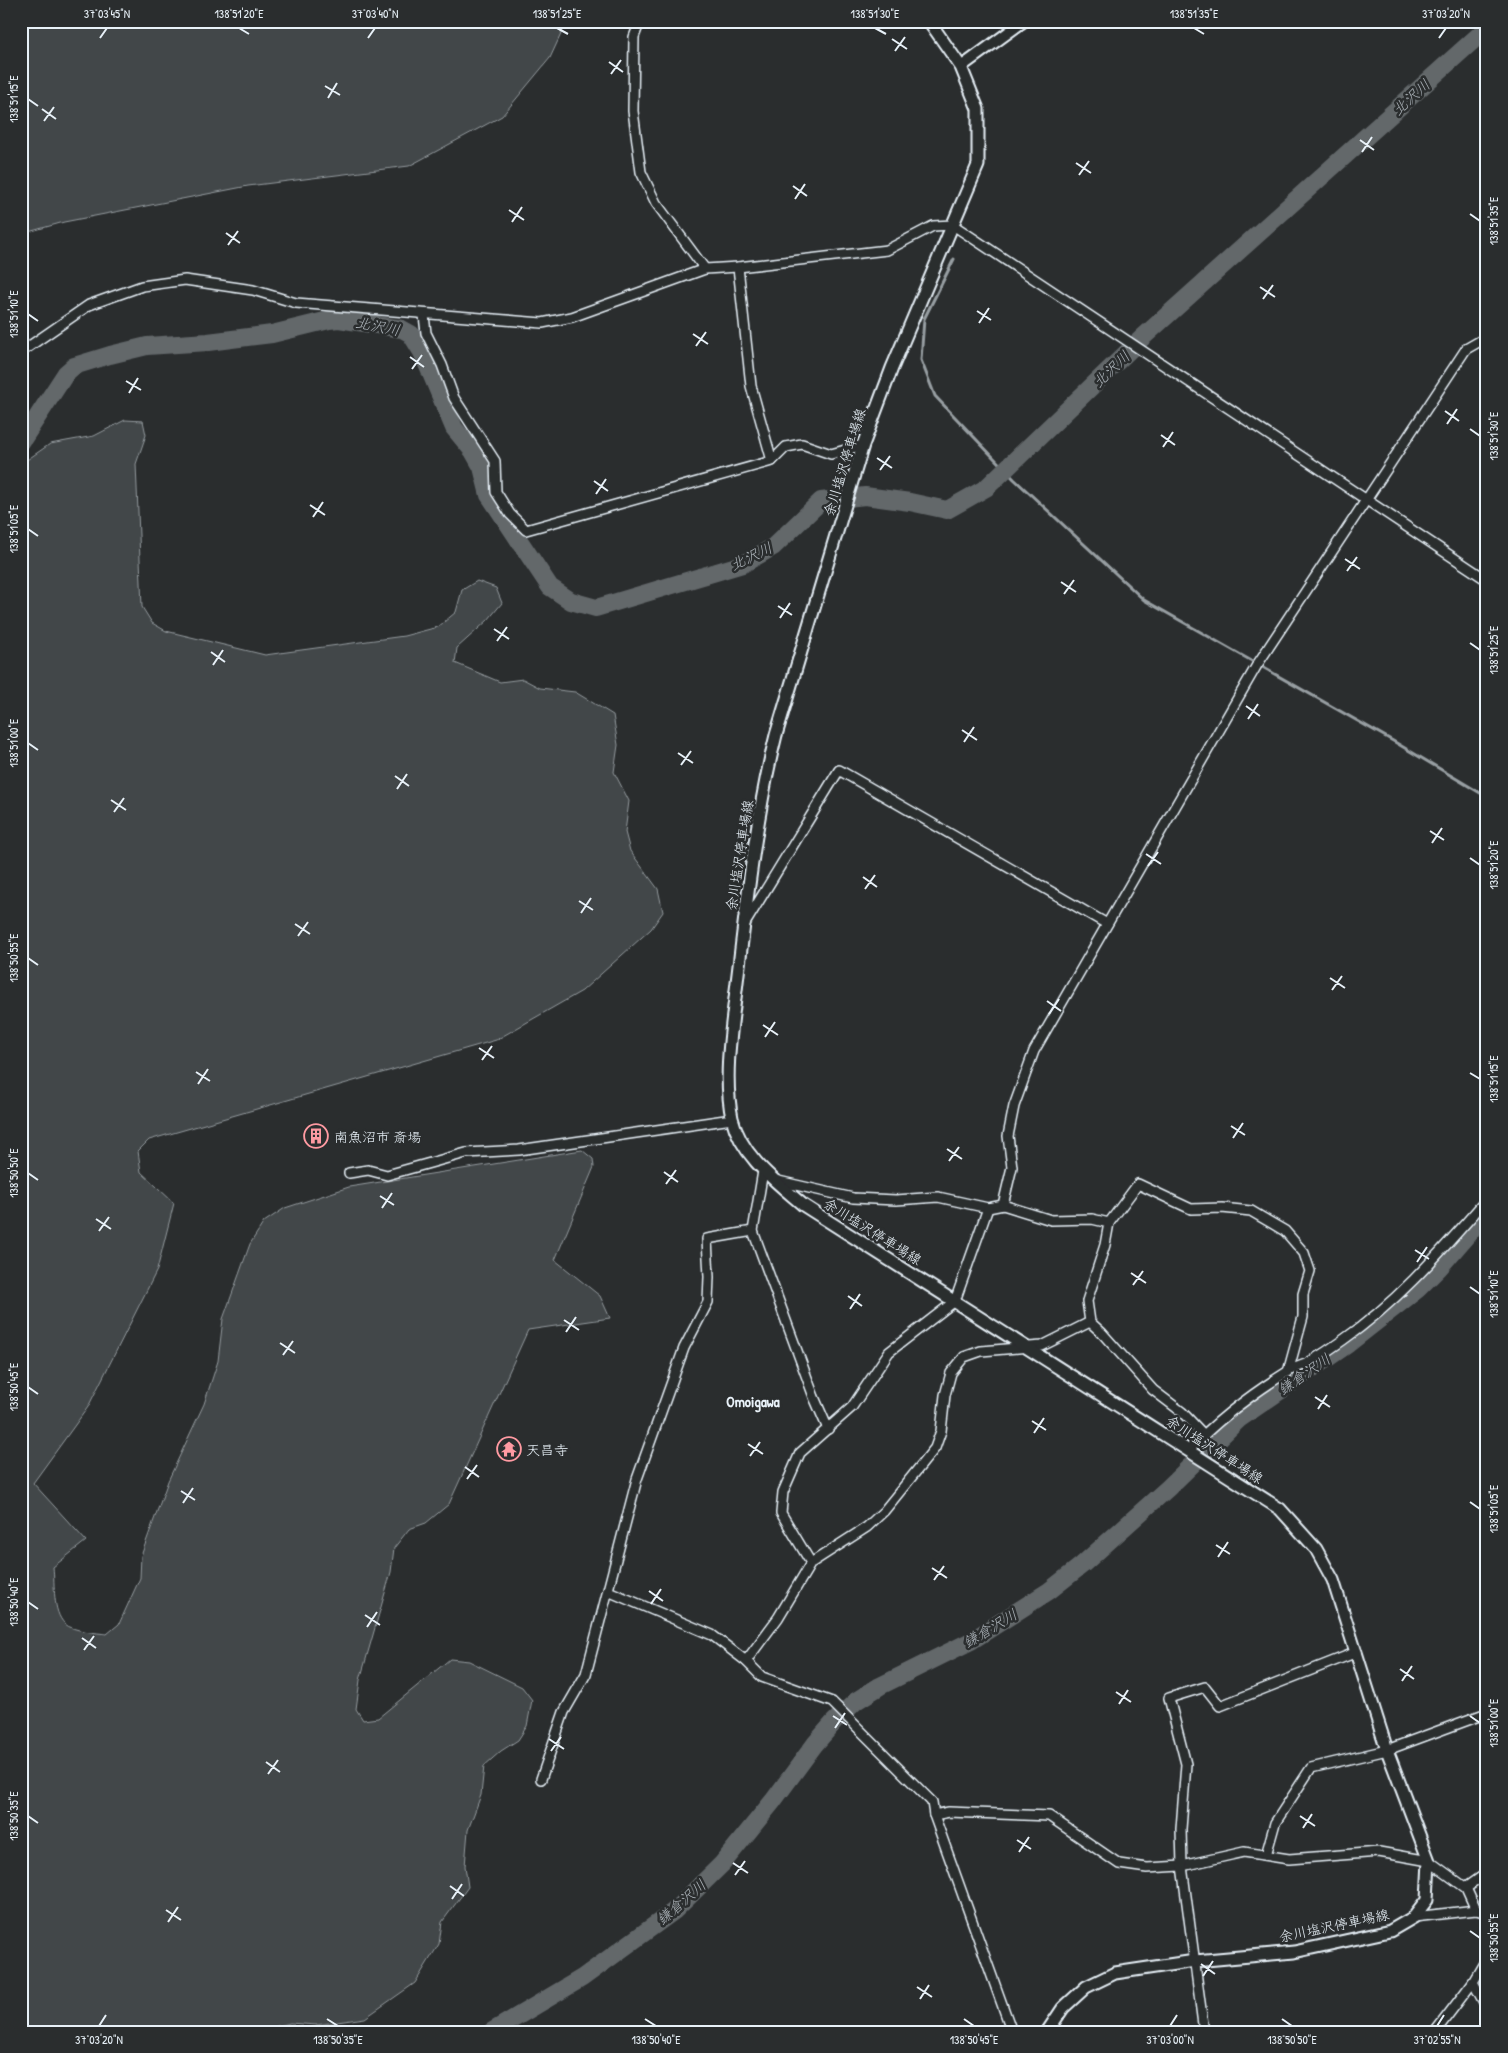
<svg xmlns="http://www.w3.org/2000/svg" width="1508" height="2053" viewBox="0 0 1508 2053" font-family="'Patrick Hand','Klee One',sans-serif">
	<rect width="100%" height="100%" fill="#2a2d2e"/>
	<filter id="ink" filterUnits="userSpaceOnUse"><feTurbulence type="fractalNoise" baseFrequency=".02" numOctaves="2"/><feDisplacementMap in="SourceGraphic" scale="10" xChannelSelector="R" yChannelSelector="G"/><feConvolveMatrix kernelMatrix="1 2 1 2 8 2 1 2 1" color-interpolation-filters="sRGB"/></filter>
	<g filter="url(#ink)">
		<g fill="#424648" stroke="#959ca0">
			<polygon points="21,21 567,21 550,58 502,116 409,166 248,186 64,222 21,234"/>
			<path d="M125 420 143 421 146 435 136 464 142 607 152 623 166 631 265 655 404 636 438 627 456 612 462 590 477 581 496 588 502 603 488 620 457 648 455 663 500 682 523 679 540 688 575 692 613 715 618 745 614 772 629 801 625 832 630 851 658 889 663 912 651 929 582 991 496 1040 149 1140 138 1151 141 1172 174 1203 157 1270 88 1407 33 1483 86 1541 53 1567C55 1584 52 1612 65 1624 72 1631 98 1633 107 1634L119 1624 140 1578 141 1556 168 1481 204 1404 218 1361 223 1319 250 1244 264 1222 285 1208 349 1187 582 1150 593 1159 594 1167 555 1260 600 1296 610 1318 528 1330 449 1504 426 1523 409 1529 394 1548 391 1572 360 1680 356 1709 363 1720 378 1718 450 1659 469 1661 522 1687 532 1700 527 1726 518 1740 501 1751 484 1766 481 1795 468 1830 465 1866 468 1887 442 1922 439 1944 415 1983 365 2018 316 2025 290 2023 265 2029 261 2032H21V464L50 444 94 436Z"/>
		</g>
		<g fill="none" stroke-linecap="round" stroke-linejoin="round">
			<polyline stroke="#989fa3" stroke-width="3" points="954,259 924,319 921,360 935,396 1014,479 1144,600 1393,741 1487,797"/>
			<g stroke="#63686b" stroke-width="18">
				<polyline points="21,442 66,373 74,366 110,355 147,346 208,342 272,334 329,320 339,319 402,329 411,334 422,352 454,428 473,451 482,467 489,495 550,587 571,601 596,608 743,564 773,547 821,501 865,496 910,502 947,510 986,488 1142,338 1487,28"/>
				<polyline points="491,2032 582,1978 674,1911 722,1864 773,1801 815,1744 835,1721 856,1701 880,1686 971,1641 1049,1591 1082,1565 1168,1488 1239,1419 1348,1344 1418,1289 1439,1268 1487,1212"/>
			</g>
			<g stroke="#e8f1f8" stroke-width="12">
				<g id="minor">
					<polyline points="640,21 634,37 633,111 641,172 656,203 705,269"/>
					<polyline points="738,267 751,386 772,461"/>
					<polyline points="424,315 426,333 442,365 454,398 495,461 496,492 510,514 526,530 772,461 786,447 802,444 831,454 863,445"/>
					<polyline points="21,352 89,305 142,286 185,280 253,290 296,303 542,323 572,317 705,269 738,267 887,250 933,226 953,225 1487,580"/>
					<polyline points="746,922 839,770 1107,924"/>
					<polyline points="763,1171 753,1231 814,1397 828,1429"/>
					<polyline points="349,1173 368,1170 387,1175 466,1153 519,1150 732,1119"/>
					<polyline points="774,1180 853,1198 896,1200 938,1197 988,1208 1003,1205 1051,1220 1092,1219 1109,1223 1105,1245 1087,1301 1090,1322 1102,1333 1153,1390 1182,1412 1203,1434"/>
					<polyline points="1003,1205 1012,1167 1008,1136 1014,1106 1034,1051 1257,665 1466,349 1487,337"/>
					<polyline points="1109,1223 1138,1184 1191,1209 1222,1208 1251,1211 1285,1231 1304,1253 1310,1271 1303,1294 1303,1317 1288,1372"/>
					<path d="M1189 1450C1217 1420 1252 1394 1287 1372 1294 1368 1301 1366 1308 1363 1320 1356 1332 1348 1343 1340 1399 1301 1442 1250 1487 1199"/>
					<polyline points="811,1563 781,1513 783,1492 800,1453 852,1407 889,1352 955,1301 988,1208"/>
					<polyline points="608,1591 712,1635 746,1661 762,1677 832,1702 932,1802 934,1815 1012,2032"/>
					<polyline points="746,1661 778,1618 811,1563 867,1527 884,1511 935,1448 941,1431 945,1395 951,1373 964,1357 981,1351 1042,1346 1090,1322"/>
					<polyline points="541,1779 564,1712 586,1674 637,1479 684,1348 708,1302 709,1277 707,1239 753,1231"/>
					<polyline points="934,1815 949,1812 1049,1816 1119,1864 1147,1868 1182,1866 1244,1852 1289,1859 1379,1852 1429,1861 1466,1888 1476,1910"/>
					<polyline points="1266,1855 1275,1823 1311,1768 1387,1750 1487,1713"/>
					<polyline points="1466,1888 1487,1873"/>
					<polyline points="1414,1917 1476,1910 1487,1913"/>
					<polyline points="1473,1982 1487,2008"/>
					<polyline points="1204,2032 1182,1866 1181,1829 1186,1764 1169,1698 1205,1687 1220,1706 1357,1652"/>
					<polyline points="1435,2032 1473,1982 1487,1958"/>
				</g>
			</g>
			<g stroke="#e8f1f8" stroke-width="14">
				<polyline id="tertiary" points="961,67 1024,21"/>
			</g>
			<g stroke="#e8f1f8" stroke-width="15">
				<path id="secondary" d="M929 21 961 67 978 109V165L892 368 863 445 776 735C756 815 747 900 737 982 732 1025 723 1076 732 1118 741 1156 775 1181 803 1205L1280 1509 1316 1549 1333 1580 1387 1750 1429 1861 1427 1900 1414 1917 1390 1931 1294 1952 1195 1961 1115 1973 1086 1987 1063 2008 1047 2032"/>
			</g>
			<use href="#minor" stroke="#2a2d2e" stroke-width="9"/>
			<use href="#tertiary" stroke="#2a2d2e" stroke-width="10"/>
			<use href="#secondary" stroke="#2a2d2e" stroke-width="11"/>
		</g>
	</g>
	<path fill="none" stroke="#e8f1f8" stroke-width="2" d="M239 28 249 34M557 28 568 34M875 28 886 34M1194 28 1204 34M100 38 107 28M368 38 375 28M1439 38 1446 28M892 39 907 49M895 51 905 37M609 62 623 72M611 74 621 60M325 86 340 95M328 98 337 83M28 99 38 106M42 109 56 119M44 121 54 107M1360 140 1374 150M1362 152 1372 137M1076 163 1091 173M1079 175 1089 161M793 186 807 196M795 199 805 184M509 210 524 220M1470 214 1480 221M512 222 522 207M226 233 240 243M228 245 238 231M1260 287 1275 297M1263 299 1273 285M977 311 991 320M28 314 38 321M979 323 989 308M693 334 708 344M696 346 706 332M410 357 424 367M412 369 422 355M126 381 141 390M129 393 138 378M1445 411 1459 421M1447 424 1457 409M1470 429 1480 436M1161 435 1175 445M1163 447 1173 432M877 458 892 468M880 470 890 456M594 481 608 491M596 494 606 479M310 505 325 515M313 517 323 502M28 529 38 536M1345 559 1360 569M1347 571 1357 557M1061 582 1076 592M1064 594 1074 580M778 606 792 615M780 618 790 603M494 629 509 639M497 641 507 627M1470 643 1480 650M211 652 225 662M213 665 223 650M1246 706 1260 716M1248 719 1258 704M962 730 977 740M964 742 974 727M28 743 38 750M678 753 693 763M681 765 691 751M395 776 409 786M397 789 407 774M111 800 126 810M114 812 124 798M1430 831 1444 840M1432 843 1442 828M1146 854 1161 864M1470 858 1480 865M1148 866 1158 852M863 877 877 887M865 889 875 875M579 901 593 910M581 913 591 898M295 924 310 934M298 936 308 922M28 958 38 965M1330 978 1345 988M1332 990 1342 976M1047 1001 1061 1011M1049 1014 1059 999M763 1025 778 1035M765 1037 775 1022M479 1048 494 1058M482 1060 492 1046M196 1072 210 1081M1470 1073 1480 1079M198 1084 208 1069M1231 1126 1245 1135M1233 1138 1243 1123M947 1149 962 1159M949 1161 959 1147M664 1172 678 1182M28 1173 38 1180M666 1184 676 1170M380 1196 394 1205M382 1208 392 1193M96 1219 111 1229M99 1231 109 1217M1415 1250 1429 1259M1417 1262 1427 1247M1131 1273 1146 1283M1133 1285 1143 1271M1470 1287 1480 1294M848 1296 862 1306M850 1309 860 1294M564 1320 579 1330M566 1332 576 1317M280 1343 295 1353M283 1355 293 1341M28 1387 38 1394M1315 1397 1330 1407M1318 1409 1327 1395M1032 1421 1046 1430M1034 1433 1044 1418M748 1444 763 1454M750 1456 760 1442M465 1467 479 1477M467 1479 477 1465M181 1491 195 1500M1470 1502 1480 1509M183 1503 193 1488M1216 1545 1230 1554M1218 1557 1228 1542M932 1568 947 1578M934 1580 944 1566M649 1591 663 1601M28 1602 38 1609M651 1604 661 1589M365 1615 380 1625M367 1627 377 1612M82 1638 96 1648M84 1650 94 1636M1400 1669 1414 1679M1402 1681 1412 1666M1116 1692 1131 1702M1119 1704 1128 1690M833 1716 847 1725M1470 1716 1480 1723M835 1728 845 1713M549 1739 564 1749M551 1751 561 1737M266 1762 280 1772M268 1774 278 1760M28 1816 38 1823M1300 1816 1315 1826M1303 1828 1312 1814M1017 1840 1031 1849M1019 1852 1029 1837M733 1863 748 1873M735 1875 745 1861M450 1886 464 1896M452 1899 462 1884M166 1910 181 1920M168 1922 178 1907M1470 1931 1480 1938M1201 1964 1215 1974M1203 1976 1213 1961M917 1987 932 1997M920 1999 929 1985M327 2019 338 2026M645 2019 656 2026M964 2019 974 2026M1282 2019 1292 2026M99 2026 106 2015M1170 2026 1177 2015M1437 2026 1444 2015"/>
	<defs>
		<g id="building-ring" transform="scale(1.25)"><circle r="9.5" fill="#2a2d2e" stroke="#ff9aa2" stroke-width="1.5"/><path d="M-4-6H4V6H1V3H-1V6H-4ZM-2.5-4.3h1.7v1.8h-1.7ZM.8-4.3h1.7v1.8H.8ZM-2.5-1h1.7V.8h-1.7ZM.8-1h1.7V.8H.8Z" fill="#ff9aa2"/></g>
		<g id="temple-ring" transform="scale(1.25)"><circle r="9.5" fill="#2a2d2e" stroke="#ff9aa2" stroke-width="1.5"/><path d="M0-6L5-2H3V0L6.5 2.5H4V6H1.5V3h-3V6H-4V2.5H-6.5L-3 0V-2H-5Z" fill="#ff9aa2"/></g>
	</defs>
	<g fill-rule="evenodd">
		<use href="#building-ring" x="316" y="1136"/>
		<use href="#temple-ring" x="509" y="1449"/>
	</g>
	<g text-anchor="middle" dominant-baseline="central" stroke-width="5" stroke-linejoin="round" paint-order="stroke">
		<g font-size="14" fill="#e8f1f8" stroke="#2a2d2e">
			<text transform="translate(844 462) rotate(-73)">余川塩沢停車場線</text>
			<text transform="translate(739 855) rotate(-81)">余川塩沢停車場線</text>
			<text transform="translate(873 1231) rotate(32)">余川塩沢停車場線</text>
			<text transform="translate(1215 1449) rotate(33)">余川塩沢停車場線</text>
			<text transform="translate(1334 1925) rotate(-12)">余川塩沢停車場線</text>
		</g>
		<g font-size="14" fill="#e8f1f8" stroke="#2a2d2e" text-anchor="start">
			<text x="334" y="1136">南魚沼市 斎場</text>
			<text x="526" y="1449">天昌寺</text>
		</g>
		<g font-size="15" font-style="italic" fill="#acb3b9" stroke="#2a2d2e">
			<text transform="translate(1411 97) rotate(-42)">北沢川</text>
			<text transform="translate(378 326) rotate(11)">北沢川</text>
			<text transform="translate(1111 369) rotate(-44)">北沢川</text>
			<text transform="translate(751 556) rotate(-26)">北沢川</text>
			<text transform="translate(1304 1374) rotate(-35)">鎌倉沢川</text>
			<text transform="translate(990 1628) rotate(-31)">鎌倉沢川</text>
			<text transform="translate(681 1902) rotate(-41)">鎌倉沢川</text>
		</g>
		<g font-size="15" font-weight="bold" fill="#e8f1f8" stroke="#2a2d2e">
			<text x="753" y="1401">Omoigawa</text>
		</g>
	</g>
	<rect width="1508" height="2053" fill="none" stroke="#2a2d2e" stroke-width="55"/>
	<rect x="28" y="28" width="1452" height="1998" fill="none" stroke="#e8f1f8" stroke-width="2"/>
	<g font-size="12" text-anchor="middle" fill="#e8f1f8">
		<text x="107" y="18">37°03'45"N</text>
		<text x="239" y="18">138°51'20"E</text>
		<text x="375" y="18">37°03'40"N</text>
		<text x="557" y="18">138°51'25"E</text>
		<text x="875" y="18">138°51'30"E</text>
		<text x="1194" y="18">138°51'35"E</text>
		<text x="1446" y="18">37°03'20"N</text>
		<text transform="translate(14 99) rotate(-90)" y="4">138°51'15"E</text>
		<text transform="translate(1494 221) rotate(-90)" y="4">138°51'35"E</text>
		<text transform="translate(14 314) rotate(-90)" y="4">138°51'10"E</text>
		<text transform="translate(1494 436) rotate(-90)" y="4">138°51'30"E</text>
		<text transform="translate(14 529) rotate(-90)" y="4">138°51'05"E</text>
		<text transform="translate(1494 650) rotate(-90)" y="4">138°51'25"E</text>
		<text transform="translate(14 743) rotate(-90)" y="4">138°51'00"E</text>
		<text transform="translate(1494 865) rotate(-90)" y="4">138°51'20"E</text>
		<text transform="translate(14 958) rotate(-90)" y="4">138°50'55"E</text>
		<text transform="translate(1494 1079) rotate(-90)" y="4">138°51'15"E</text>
		<text transform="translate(14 1173) rotate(-90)" y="4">138°50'50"E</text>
		<text transform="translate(1494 1294) rotate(-90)" y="4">138°51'10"E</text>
		<text transform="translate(14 1387) rotate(-90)" y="4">138°50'45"E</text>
		<text transform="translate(1494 1509) rotate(-90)" y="4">138°51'05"E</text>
		<text transform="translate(14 1602) rotate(-90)" y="4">138°50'40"E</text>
		<text transform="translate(1494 1723) rotate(-90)" y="4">138°51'00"E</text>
		<text transform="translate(14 1816) rotate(-90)" y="4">138°50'35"E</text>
		<text transform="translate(1494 1938) rotate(-90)" y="4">138°50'55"E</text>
		<text x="99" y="2044">37°03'20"N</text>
		<text x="338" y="2044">138°50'35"E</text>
		<text x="656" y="2044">138°50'40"E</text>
		<text x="974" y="2044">138°50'45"E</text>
		<text x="1170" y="2044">37°03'00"N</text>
		<text x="1292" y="2044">138°50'50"E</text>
		<text x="1437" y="2044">37°02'55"N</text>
	</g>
</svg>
